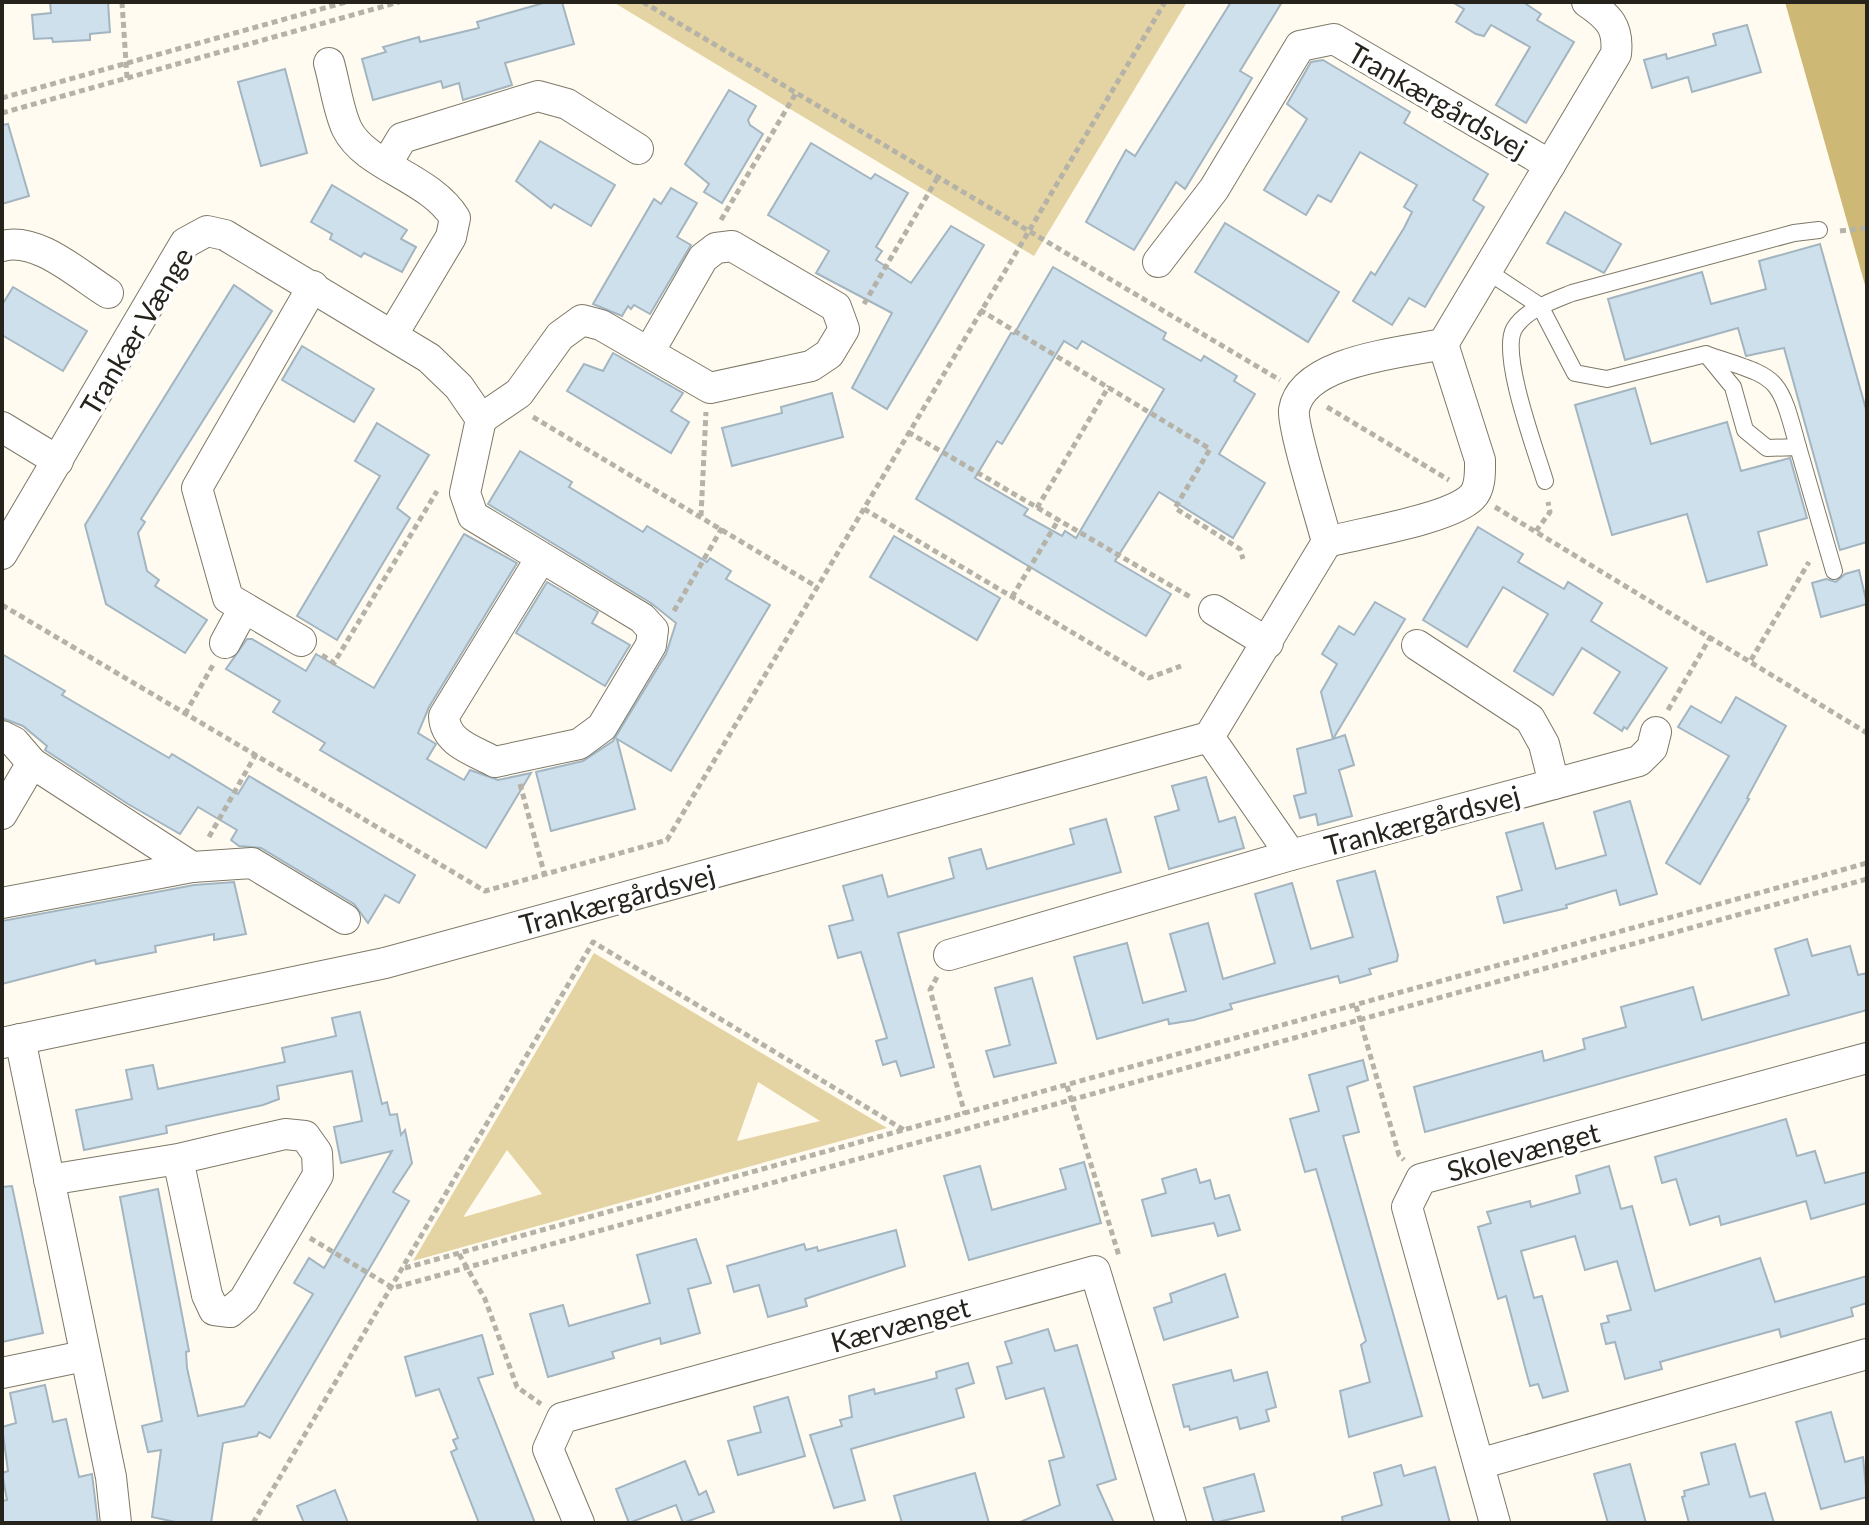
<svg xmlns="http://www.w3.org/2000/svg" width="1869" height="1525" viewBox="0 0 1869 1525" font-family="Lato,sans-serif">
	<rect width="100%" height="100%" fill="#fffbf0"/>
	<g fill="#e4d4a4" fill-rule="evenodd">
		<polygon points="613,2 1187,2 1034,256"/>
		<path d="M594 953 887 1128 413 1261ZM758 1082 820 1121 737 1141ZM507 1150 542 1194 464 1217V1216Z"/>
	</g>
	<polygon fill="#ceb876" points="1785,2 1867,2 1867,292"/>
	<g fill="#cde0eb" stroke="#a3b5c0" stroke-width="2" fill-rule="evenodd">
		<polygon points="50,2 108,2 110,32 90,34 90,40 53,42 52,38 34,39 32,15 51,13"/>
		<polygon points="547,2 562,2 574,44 505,63 512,85 463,100 459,83 443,88 441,81 373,100 362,59 386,52 383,47 419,37 420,42 479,28 477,22"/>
		<polygon points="1231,2 1282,2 1240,71 1252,78 1232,112 1185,189 1176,182 1134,250 1086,222 1126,150 1135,156"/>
		<polygon points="1452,2 1523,2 1541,14 1537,20 1574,42 1526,123 1496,105 1530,47 1491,25 1484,36 1476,34 1456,22 1464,9"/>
		<polygon points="1747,25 1761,72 1692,92 1688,77 1652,88 1644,60 1666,54 1667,59 1716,45 1713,34"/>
		<polygon points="1323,60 1410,112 1404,123 1488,174 1473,200 1484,207 1425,307 1409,298 1392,325 1353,301 1371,272 1375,275 1404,228 1412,212 1404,207 1417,185 1360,152 1331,202 1318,195 1306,215 1264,190 1307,119 1287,104 1311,62"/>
		<polygon points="285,69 307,153 261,166 238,82"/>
		<polygon points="729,90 756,106 748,120 750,125 763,134 722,203 704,192 709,184 685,164"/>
		<polygon points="8,124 29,196 2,204 2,125"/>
		<polygon points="540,141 615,185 591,226 554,204 551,208 516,181"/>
		<polygon points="811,143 871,179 875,174 908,193 876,247 882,251 876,260 911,283 951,226 984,245 887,409 852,388 892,313 816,273 829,251 768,215"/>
		<polygon points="332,185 407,230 401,239 416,247 402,272 364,253 361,257 330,239 332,234 311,222"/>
		<polygon points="671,188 697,203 677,237 691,245 650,314 634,305 631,309 628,306 622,316 593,304 654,199 661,204"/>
		<polygon points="1565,212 1621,244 1604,273 1547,243"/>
		<polygon points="1225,223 1339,292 1308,342 1195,272"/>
		<polygon points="1820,244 1867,413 1867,542 1840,550 1784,348 1746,356 1738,328 1625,360 1608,299 1702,272 1711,304 1766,289 1759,261"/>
		<path d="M1053 267 1166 333 1163 339 1201 361 1204 356 1237 376 1234 381 1255 394 1219 454 1265 483 1233 538 1159 492 1115 561 1171 594 1146 636 916 499 1011 333 1014 334ZM1064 341 1077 349 1082 341 1164 389 1076 538 1065 531 1062 536 1024 515 1028 509 975 478 997 441 1002 444Z"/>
		<polygon points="234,285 272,311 141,519 145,522 138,533 147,571 159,580 155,586 207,620 185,653 106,604 85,525"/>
		<polygon points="13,287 87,331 63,371 2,335 2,305"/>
		<polygon points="302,346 374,389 354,422 282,380"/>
		<polygon points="613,353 683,393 671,411 689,422 671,453 567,391 584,364 603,371"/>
		<polygon points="1635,388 1651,444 1727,422 1741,471 1790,458 1807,518 1758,532 1767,565 1707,582 1687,514 1612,535 1575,405"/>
		<polygon points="832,393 843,437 732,466 722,428 782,413 781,407"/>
		<polygon points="377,423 429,455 397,508 410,518 337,640 297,616 380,476 355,461"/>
		<polygon points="520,451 572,482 569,487 643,532 647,526 707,562 710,558 731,571 726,579 770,605 671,771 617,739 635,809 551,831 536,772 583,761 613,741 666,654 676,623 651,603 488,504"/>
		<polygon points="1478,527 1523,554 1518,562 1564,589 1568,582 1602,603 1591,621 1667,668 1627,729 1624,727 1622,731 1594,713 1620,672 1582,648 1553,695 1514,671 1548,614 1503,587 1467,647 1423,620"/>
		<polygon points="464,534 517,563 429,707 418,733 436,744 427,759 464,780 470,770 498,780 531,773 486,848 320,750 325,743 273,712 280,701 226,669 247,639 252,639 306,671 316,654 374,688"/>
		<polygon points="894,536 1000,598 977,640 870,577"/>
		<polygon points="1859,570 1867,604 1821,617 1812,583 1826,579 1836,582 1845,574"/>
		<polygon points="547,582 598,612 592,623 630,645 605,686 516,633"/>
		<polygon points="1375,602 1405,619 1333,739 1345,735 1354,765 1339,770 1352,816 1318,825 1316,814 1300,818 1294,796 1306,793 1297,749 1333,739 1321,692 1337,664 1322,654 1339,626 1354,635"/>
		<polygon points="2,654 65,691 62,695 169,758 172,754 238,794 249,776 415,875 399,903 385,895 368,923 354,904 261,848 239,846 231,840 237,830 198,807 180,834 128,804 45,750 47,746 23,726 2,718"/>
		<polygon points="1736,697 1786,726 1747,798 1749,799 1700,884 1666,863 1729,756 1678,727 1691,706 1721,723"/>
		<polygon points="1206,777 1219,822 1235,817 1244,848 1169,869 1155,817 1179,810 1172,786"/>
		<polygon points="1630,801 1657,894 1620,905 1616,890 1566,905 1567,908 1504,923 1497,897 1522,890 1506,833 1543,823 1556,869 1606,855 1594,812"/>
		<polygon points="1106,819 1121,872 898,933 934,1067 901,1076 896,1061 883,1065 876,1041 887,1038 861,952 838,958 829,926 853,920 843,886 882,875 888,897 954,878 949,858 981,849 987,869 1074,844 1070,829"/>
		<polygon points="1375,871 1398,955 1397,961 1369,969 1371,974 1340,983 1338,976 1230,1004 1232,1009 1194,1020 1169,1024 1168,1019 1097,1039 1074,957 1127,943 1143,1003 1186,991 1170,934 1208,923 1223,979 1275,963 1255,894 1292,883 1311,949 1353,937 1337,881"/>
		<polygon points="234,882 246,934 214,940 214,934 155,946 156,952 96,964 95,960 2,984 2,921 194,885"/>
		<polygon points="1807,939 1812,956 1850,946 1858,975 1867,973 1867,1010 1425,1132 1414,1087 1542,1051 1544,1061 1585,1049 1583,1039 1626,1027 1621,1007 1693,987 1702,1020 1789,995 1775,949"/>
		<polygon points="1032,978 1056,1063 994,1077 986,1051 1010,1045 995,988"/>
		<polygon points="360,1012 382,1104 387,1102 390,1115 397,1114 401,1135 405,1130 412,1163 393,1192 409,1201 270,1438 259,1432 257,1436 223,1443 211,1523 180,1523 152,1517 161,1450 148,1452 142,1426 162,1421 120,1197 158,1189 189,1351 186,1352 187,1368 198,1416 244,1406 313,1294 294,1283 309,1258 324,1268 392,1151 341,1163 334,1127 362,1121 352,1071 277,1086 279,1099 263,1105 166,1126 167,1133 84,1150 76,1110 132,1099 126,1070 153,1065 158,1089 285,1062 282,1048 336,1036 332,1018"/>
		<polygon points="1363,1060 1368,1080 1347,1087 1359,1132 1343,1136 1422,1416 1349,1437 1340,1391 1370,1382 1361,1345 1366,1341 1316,1169 1305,1172 1290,1119 1319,1111 1309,1075"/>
		<polygon points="1786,1119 1797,1156 1815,1151 1825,1183 1867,1172 1867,1203 1811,1219 1806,1201 1721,1225 1719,1216 1690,1225 1676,1179 1662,1183 1655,1157"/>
		<polygon points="1084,1162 1101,1223 969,1260 944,1176 980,1166 992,1210 1066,1189 1060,1169"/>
		<polygon points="1609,1166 1621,1209 1632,1206 1655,1291 1760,1258 1775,1302 1867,1276 1867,1303 1851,1308 1853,1316 1781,1337 1779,1329 1660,1362 1662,1369 1625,1379 1615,1342 1606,1344 1601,1324 1609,1322 1607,1316 1631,1310 1617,1261 1585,1270 1575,1236 1521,1251 1534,1298 1542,1296 1568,1391 1543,1398 1538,1384 1530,1386 1506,1296 1498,1299 1478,1227 1491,1223 1487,1212 1530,1201 1531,1207 1580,1193 1576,1176"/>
		<polygon points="1196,1169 1200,1183 1210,1180 1215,1199 1229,1195 1240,1230 1218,1236 1214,1223 1152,1236 1142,1200 1166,1193 1162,1179"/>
		<polygon points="12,1186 43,1333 2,1342 2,1187"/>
		<polygon points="896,1230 905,1266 805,1299 807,1306 768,1317 759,1285 734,1292 727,1266 804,1244 806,1250 817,1247 818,1251"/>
		<polygon points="696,1239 711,1283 688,1289 700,1333 661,1344 660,1338 612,1352 614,1358 548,1377 530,1314 563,1305 569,1326 650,1303 637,1255"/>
		<polygon points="1225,1274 1238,1317 1164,1340 1154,1308 1172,1302 1170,1294"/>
		<polygon points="1048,1329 1055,1351 1077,1345 1116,1479 1097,1485 1114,1523 1018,1523 1060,1505 1049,1461 1064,1457 1044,1388 1006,1399 997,1367 1012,1363 1005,1342"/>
		<polygon points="482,1335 493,1374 478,1378 535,1523 479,1523 451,1452 457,1449 453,1440 458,1438 439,1389 416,1396 405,1357"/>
		<polygon points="968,1363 974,1383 956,1389 964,1417 851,1449 865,1500 834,1508 810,1435 842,1426 840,1420 852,1417 849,1396 874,1389 875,1394 937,1378 936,1372"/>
		<polygon points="1231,1370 1234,1381 1267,1372 1276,1407 1266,1410 1269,1421 1240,1429 1237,1417 1190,1430 1189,1426 1184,1427 1173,1385"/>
		<polygon points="45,1385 53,1422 66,1419 79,1477 92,1474 98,1523 2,1523 2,1501 7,1500 2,1473 8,1471 2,1427 16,1423 10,1393"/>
		<polygon points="788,1397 805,1456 738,1475 728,1441 761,1432 754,1407"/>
		<polygon points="1831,1412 1845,1462 1863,1457 1867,1497 1821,1509 1796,1422"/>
		<polygon points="1735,1444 1750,1497 1765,1493 1774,1523 1689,1523 1682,1497 1685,1496 1684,1491 1709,1484 1701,1453"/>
		<polygon points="685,1461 699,1495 706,1491 714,1512 683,1523 676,1505 629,1523 616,1489"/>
		<polygon points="1630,1464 1646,1523 1608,1523 1594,1474"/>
		<polygon points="1401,1465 1404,1476 1435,1467 1450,1523 1343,1523 1342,1517 1382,1505 1374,1473"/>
		<polygon points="975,1473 989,1523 902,1523 894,1496"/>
		<polygon points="1254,1474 1264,1511 1214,1523 1204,1488"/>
		<polygon points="335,1490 348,1523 304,1523 297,1506"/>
	</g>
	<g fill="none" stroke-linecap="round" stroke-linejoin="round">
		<g stroke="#7e7867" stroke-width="18">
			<g id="service">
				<polyline points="1487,271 1540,306 1575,373 1607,379 1706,354 1733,387 1745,430 1767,448 1798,447 1834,571"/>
				<path d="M1708 355C1779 379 1778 373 1798 447"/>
				<path d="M1545 481C1536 451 1500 355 1514 329 1525 310 1552 301 1572 293L1794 233 1819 230"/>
			</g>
		</g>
		<g stroke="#7e7867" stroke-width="32">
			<g id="minor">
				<path d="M329 63C335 84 338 110 347 129 366 167 430 177 455 218L451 237 393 334"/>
				<polyline points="387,163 402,138 538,96 567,104 638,149"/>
				<path d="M2 246C37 236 79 275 108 293"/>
				<polyline points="1158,262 1214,189 1300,46 1334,39 1550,165"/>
				<polyline points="481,419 519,393 560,336 582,320 601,325 710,388 811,366 829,354 844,329 836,307 732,246 716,248 703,258 649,352"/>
				<polyline points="2,427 58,461"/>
				<path d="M1327 542C1361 533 1450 519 1472 497 1481 488 1480 472 1480 460L1443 344"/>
				<path d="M2 554 185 243 207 231 225 235 429 358 459 387 481 419 465 493 473 516 642 618 653 630 651 645 602 727 579 744 495 762C473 750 445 743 444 716L541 558"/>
				<polyline points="1214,610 1268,643"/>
				<polyline points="301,641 228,598 197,488 313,286"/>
				<polyline points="225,643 244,608"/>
				<polyline points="1417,645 1530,719 1544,744 1554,784"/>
				<polyline points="2,736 14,742 32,763"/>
				<polyline points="1209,737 1291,855"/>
				<polyline points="2,814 32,763 192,867 2,903"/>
				<polyline points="192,867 252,863 345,919"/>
				<polyline points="949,955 1291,855 1639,761 1652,748 1656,732"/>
				<polyline points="20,1039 111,1477 116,1523"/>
				<path d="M2 1043 385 963 1209 737 1327 542C1321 518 1292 427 1294 410 1302 360 1402 353 1443 344L1616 54C1619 27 1609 17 1587 2"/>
				<polyline points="49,1180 178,1159 285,1134 305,1136 317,1153 318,1175 244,1300 230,1312 214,1310 207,1295 178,1159"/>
				<polyline points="2,1373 84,1356"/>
				<polyline points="1479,1464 1867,1354"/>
				<polyline points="579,1523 548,1449 562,1418 1095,1271 1171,1523"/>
				<polyline points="1495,1523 1407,1207 1421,1179 1867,1058"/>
			</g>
		</g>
		<g stroke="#b5b2a8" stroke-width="5" stroke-dasharray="6 4" stroke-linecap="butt">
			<polyline points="122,2 127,78"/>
			<polyline points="643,2 1280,380"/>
			<polyline points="2,98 346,2"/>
			<polyline points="2,113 399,2"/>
			<polyline points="721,220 796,93"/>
			<polyline points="1840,231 1867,228"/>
			<polyline points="864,304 938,177"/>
			<polyline points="980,310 1210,449 1175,508 1240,549 1243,559"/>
			<polyline points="1327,407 1449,480"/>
			<polyline points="533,417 817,587"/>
			<polyline points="908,432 1192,598"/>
			<polyline points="1495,507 1867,733"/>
			<polyline points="1037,508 1109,386"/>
			<polyline points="864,509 1149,678 1181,666"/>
			<polyline points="701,516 706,412"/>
			<polyline points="1536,531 1550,512 1548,502"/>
			<polyline points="1012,597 1059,519"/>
			<polyline points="2,605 485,891 667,840 1165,2"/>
			<polyline points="674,611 722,528"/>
			<polyline points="322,655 334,663 437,491"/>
			<polyline points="1751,660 1809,562"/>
			<polyline points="1668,710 1711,636"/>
			<polyline points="185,714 213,665"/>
			<polyline points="520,784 545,876"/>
			<polyline points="209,837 256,754"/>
			<polyline points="937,977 930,990 965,1114"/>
			<polyline points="1356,1006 1399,1155 1404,1160"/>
			<polyline points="1067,1086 1119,1256"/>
			<polyline points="310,1238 393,1288 1867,879"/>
			<polyline points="459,1254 485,1299 517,1387 541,1404"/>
			<polyline points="405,1268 1867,863"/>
			<polyline points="253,1523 593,942 904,1130"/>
		</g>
		<use href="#service" stroke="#fff" stroke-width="16"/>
		<use href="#minor" stroke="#fff" stroke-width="30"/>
	</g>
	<g text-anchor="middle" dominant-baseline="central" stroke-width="7" stroke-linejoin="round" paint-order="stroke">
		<g font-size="28" fill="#25231c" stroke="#fff">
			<text transform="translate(1438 100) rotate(30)">Trankærgårdsvej</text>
			<text transform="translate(136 331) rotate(-59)">Trankær Vænge</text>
			<text transform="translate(1422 820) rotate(-15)">Trankærgårdsvej</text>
			<text transform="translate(617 899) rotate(-15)">Trankærgårdsvej</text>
			<text transform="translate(1523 1151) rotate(-15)">Skolevænget</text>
			<text transform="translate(900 1324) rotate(-15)">Kærvænget</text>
		</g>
	</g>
	<rect width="1869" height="1525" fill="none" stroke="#25231c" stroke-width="8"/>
</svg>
